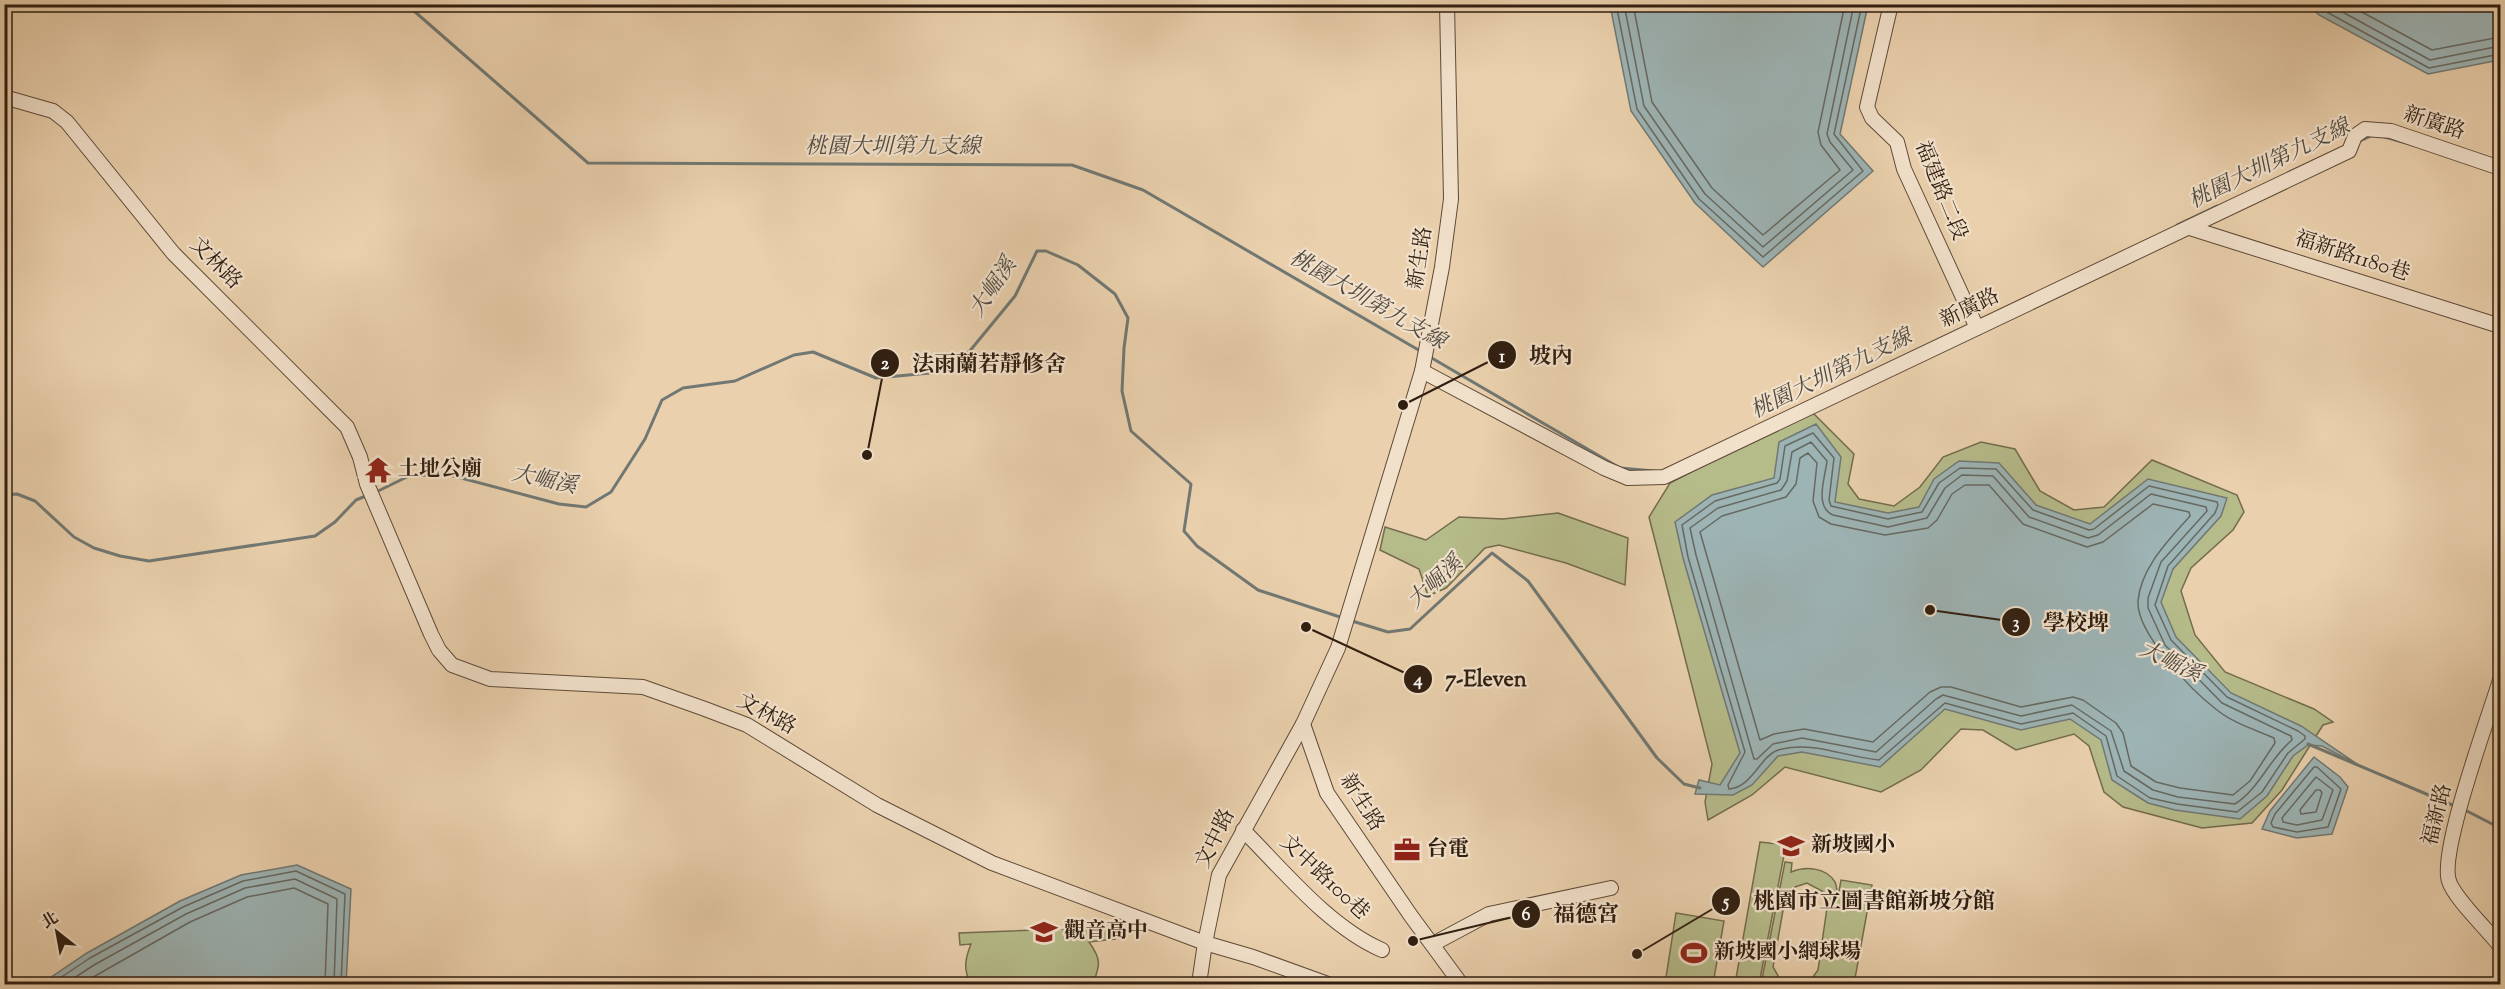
<svg xmlns="http://www.w3.org/2000/svg" width="2505" height="989" viewBox="0 0 2505 989" font-family="'Sorts Mill Goudy','Noto Serif TC',serif">
	<rect width="100%" height="100%" fill="#ead0ad"/>
	<filter id="stains"><feTurbulence type="fractalNoise" baseFrequency=".00333" numOctaves="4"/><feColorMatrix values="0 0 0 0 .2 0 0 0 0 .09 0 0 0 0 .02 0 0 0 .5 -.17"/></filter>
	<radialGradient id="worn" r=".72"><stop offset=".6" stop-color="#630" stop-opacity="0"/><stop offset="1" stop-color="#630" stop-opacity=".3"/></radialGradient>
	<g fill="#b6bb8a" stroke="#736c4d" stroke-width="1.5">
		<polygon points="1810,410 1854,454 1848,484 1859,499 1894,506 1920,487 1943,457 1981,442 2015,449 2040,491 2074,510 2104,507 2152,460 2237,495 2244,512 2233,530 2191,568 2181,591 2195,635 2225,672 2314,709 2333,722 2323,725 2282,790 2252,823 2202,828 2123,807 2104,792 2089,746 2074,734 2016,750 1983,730 1961,729 1921,770 1881,792 1785,767 1752,795 1708,820 1705,802 1712,764 1649,517 1670,483"/>
		<polygon points="1558,513 1628,538 1625,585 1566,563 1499,545 1485,548 1446,588 1428,596 1419,569 1380,550 1385,527 1426,540 1459,517 1503,519"/>
		<polygon points="1760,842 1786,845 1759,984 1735,984"/>
		<path d="M1785 862 1792 863 1791 872C1805 866 1826 867 1835 882 1837 886 1837 893 1838 897L1841 880 1872 885 1854 984 1825 979 1823 984H1800L1810 981 1818 970 1828 901 1822 891 1807 883 1795 887 1785 899 1773 967 1780 979 1790 984H1761Z"/>
		<polygon points="1676,913 1724,921 1713,984 1665,984"/>
		<path d="M1115 927V939L1089 942C1102 960 1100 965 1093 984H971C963 970 965 959 971 944L960 945 959 933Z"/>
	</g>
	<g fill="#9db4b5" stroke="#717873" stroke-width="1.5">
		<polygon points="1610,5 1868,5 1840,134 1873,171 1763,267 1695,203 1631,111"/>
		<polygon points="2308,5 2500,5 2500,60 2428,74 2319,15"/>
		<polygon points="1816,424 1841,457 1835,502 1888,513 1919,507 1934,479 1959,461 1999,463 2036,505 2090,524 2148,479 2227,498 2221,516 2173,569 2161,602 2176,637 2231,693 2301,726 2360,766 2322,746 2308,745 2293,756 2267,796 2240,819 2175,810 2148,803 2112,780 2101,740 2070,719 2021,730 1945,709 1880,767 1802,752 1778,756 1752,785 1733,795 1695,794 1699,780 1720,785 1740,753 1683,558 1675,522 1712,495 1774,478 1779,442"/>
		<polygon points="2314,757 2340,777 2348,787 2332,834 2297,838 2262,829 2270,811"/>
		<polygon points="297,865 351,889 346,984 41,984 87,953 180,901 241,875"/>
	</g>
	<g fill="none" stroke-linecap="round" stroke-linejoin="round">
		<g stroke="#666962" stroke-width="1.5">
			<polyline points="1616,4 1637,109 1699,199 1763,257 1863,171 1834,134 1862,4"/>
			<polyline points="1624,4 1644,106 1705,194 1763,247 1853,170 1830,142 1827,134 1854,4"/>
			<polyline points="1633,4 1652,102 1712,188 1763,235 1840,170 1821,145 1818,132 1845,4"/>
			<polyline points="2317,4 2323,10 2429,68 2500,54"/>
			<polyline points="2328,4 2430,60 2500,46"/>
			<polyline points="2347,4 2432,50 2500,37"/>
			<path d="M1813 433 1834 458 1829 500 1831 506 1888 519 1922 512 1939 483 1960 468 1996 469 2033 510 2089 530 2094 529 2149 486 2217 502 2218 505 2215 513 2168 566 2155 605 2171 640 2227 697 2298 731 2305 736V739L2288 753 2262 792 2237 812 2177 804 2150 798 2117 776 2106 736 2073 713 2021 724 1945 703 1879 760C1845 757 1812 740 1778 750 1760 756 1753 787 1729 789L1728 785 1745 752 1688 557 1682 525 1715 501 1777 483 1780 479 1785 446Z"/>
			<path d="M1811 442 1827 461C1825 478 1814 507 1833 515L1888 527 1927 518 1945 488 1962 475 1993 476 2029 517 2088 538 2098 535 2151 494 2206 507 2207 511 2161 562 2148 598V608L2165 645 2222 703 2291 736 2292 740C2269 759 2260 788 2235 804L2178 797 2153 790 2124 771 2111 731 2072 705 2021 716 1943 695 1936 699 1876 752 1802 738 1773 744 1757 759H1754L1696 555 1690 528 1718 508 1781 490 1787 481 1792 452Z"/>
			<path d="M1808 453 1817 463 1813 501 1819 517 1831 524 1885 535 1928 528 1937 520 1952 494 1965 485H1989L2023 524 2087 547 2103 542 2153 504 2189 512 2190 516C2169 540 2141 567 2138 601 2136 633 2192 691 2217 710 2233 723 2256 730 2274 738L2275 743 2250 781 2233 795 2180 788 2156 782 2131 766 2123 733 2116 723 2083 700 2073 697 2021 707 1951 687H1941L1930 692 1873 742 1804 729 1774 734 1760 740 1700 532 1722 516 1786 497 1796 484 1800 458Z"/>
			<polygon points="2314,767 2317,767 2341,789 2328,827 2297,832 2273,827 2271,823 2275,814"/>
			<polygon points="2316,777 2333,790 2322,820 2297,825 2283,822 2282,818"/>
			<polygon points="2316,790 2320,790 2322,793 2316,812 2301,814 2300,810"/>
			<polyline points="51,984 90,958 183,907 243,881 296,871 345,894 341,984"/>
			<polyline points="65,984 94,965 186,914 245,888 295,879 337,899 334,984"/>
			<polyline points="81,984 190,922 247,897 294,888 328,904 325,984"/>
		</g>
		<g stroke="#717873" stroke-width="3">
			<polyline points="406,4 588,163 1072,165 1143,190 1422,352"/>
			<polyline points="2385,137 2413,145"/>
			<polyline points="2360,141 2373,135"/>
			<polyline points="2177,225 2217,206"/>
			<polyline points="1430,357 1620,468 1654,471"/>
			<polyline points="374,493 409,476 446,474 559,504 586,507 611,492 645,439 662,400 683,388 735,381 794,355 813,352 876,378 930,373 964,358 1015,296 1037,251 1046,251 1078,265 1115,294 1128,318 1124,348 1122,391 1131,431 1191,484 1184,531 1197,546 1258,590 1343,618"/>
			<polyline points="4,495 17,494 35,501 74,537 94,548 120,556 149,561 315,536 335,522 356,500 368,495"/>
			<polyline points="1352,621 1388,632 1410,629 1492,553 1528,581 1657,758 1684,784 1700,788"/>
			<polyline points="2308,744 2457,807"/>
			<polyline points="2463,809 2500,828"/>
		</g>
		<g stroke="#5e4a37" stroke-width="16">
			<g id="minor">
				<polyline points="1891,4 1867,107 1872,118 1897,142 1904,169 1977,328"/>
				<polyline points="4,97 53,111 67,122 173,253 347,427 360,457 367,484 431,634 439,650 452,665 490,679 643,687 705,709 747,725 877,805 992,863 1205,943 1253,957 1328,984"/>
				<polyline points="2190,228 2500,326"/>
				<polyline points="1422,371 1604,468 1628,478 1664,477 2349,151 2355,136 2365,129 2391,131 2500,168"/>
				<path d="M2500 680C2489 716 2439 852 2449 881 2454 898 2488 930 2500 946"/>
				<polyline points="1303,724 1327,793 1411,916 1461,984"/>
				<path d="M1243 830C1284 871 1329 927 1382 950"/>
				<polyline points="1433,944 1489,914 1611,888"/>
				<polyline points="1199,984 1205,943 1219,875 1303,724 1338,648 1422,371 1442,267 1451,199 1447,4"/>
			</g>
		</g>
		<use href="#minor" stroke="#f1e0ca" stroke-width="14"/>
	</g>
	<defs>
		<g id="temple-bare" transform="scale(2.07)"><path d="M0-6L5-2H3V0L6.5 2.5H4V6H1.5V3h-3V6H-4V2.5H-6.5L-3 0V-2H-5Z" fill="#8f2418" stroke="#f1e0ca" stroke-width="2.5" paint-order="stroke"/></g>
		<g id="school-bare" transform="scale(2.07)"><path d="M0-5L7-2L0 1L-7-2ZM-4 1L0 2.5L4 1V4Q0 6-4 4Z" fill="#8f2418" stroke="#f1e0ca" stroke-width="2.5" paint-order="stroke"/></g>
		<g id="office-bare" transform="scale(2.07)"><path d="M-6-3h4V-5.5h4V-3h4V5H-6ZM-1-4.5V-3h2v-1.5ZM-6 0V1H6V0Z" fill="#8f2418" stroke="#f1e0ca" stroke-width="2.5" paint-order="stroke"/></g>
		<g id="stadium-bare" transform="scale(2.07)"><path d="M0-5a6.5 5 0 1 0 0 10a6.5 5 0 1 0 0-10ZM-3.5-1.8h7v3.6h-7Z" fill="#8f2418" stroke="#f1e0ca" stroke-width="2.5" paint-order="stroke"/></g>
	</defs>
	<g fill-rule="evenodd">
		<use href="#temple-bare" x="378" y="470"/>
		<use href="#school-bare" x="1791" y="846"/>
		<use href="#office-bare" x="1407" y="850"/>
		<use href="#school-bare" x="1044" y="932"/>
		<use href="#stadium-bare" x="1694" y="953"/>
	</g>
	<g text-anchor="middle" dominant-baseline="central" stroke-width="4.5" stroke-linejoin="round" paint-order="stroke">
		<g font-size="21" fill="#301e10" stroke="#f1e0ca">
			<text transform="translate(2434 124) rotate(18)">新廣路</text>
			<text transform="translate(1940 191) rotate(68)">福建路二段</text>
			<text transform="translate(2352 257) rotate(18)">福新路1180巷</text>
			<text transform="translate(1421 258) rotate(-81)">新生路</text>
			<text transform="translate(215 264) rotate(45)">文林路</text>
			<text transform="translate(1970 309) rotate(-26)">新廣路</text>
			<text transform="translate(766 715) rotate(28)">文林路</text>
			<text transform="translate(1361 803) rotate(58)">新生路</text>
			<text transform="translate(2438 815) rotate(-76)">福新路</text>
			<text transform="translate(1216 839) rotate(-64)">文中路</text>
			<text transform="translate(1324 878) rotate(43)">文中路100巷</text>
		</g>
		<g font-size="21" font-weight="bold" fill="#301e10" stroke="#f1e0ca" text-anchor="start">
			<text x="398" y="470">土地公廟</text>
			<text x="1811" y="846">新坡國小</text>
			<text x="1427" y="850">台電</text>
			<text x="1064" y="932">觀音高中</text>
			<text x="1714" y="953">新坡國小網球場</text>
		</g>
		<g font-size="22" font-style="italic" fill="#514b42" stroke="#f1e0ca">
			<text x="893" y="148">桃園大圳第九支線</text>
			<text transform="translate(2270 165) rotate(-26)">桃園大圳第九支線</text>
			<text transform="translate(994 288) rotate(-56)">大崛溪</text>
			<text transform="translate(1367 301) rotate(30)">桃園大圳第九支線</text>
			<text transform="translate(1832 375) rotate(-26)">桃園大圳第九支線</text>
			<text transform="translate(544 481) rotate(12)">大崛溪</text>
			<text transform="translate(1436 583) rotate(-43)">大崛溪</text>
			<text transform="translate(2170 663) rotate(25)">大崛溪</text>
		</g>
	</g>
	<path fill="none" stroke="#301e10" stroke-width="2" d="M1403 405L1502 355M867 455L885 363M1930 610L2016 622M1306 627L1418 679M1637 954L1726 901M1413 941L1526 914"/>
	<g fill="#301e10" stroke="#f1e0ca" stroke-width="2">
		<circle cx="1403" cy="405" r="6"/>
		<circle cx="867" cy="455" r="6"/>
		<circle cx="1930" cy="610" r="6"/>
		<circle cx="1306" cy="627" r="6"/>
		<circle cx="1637" cy="954" r="6"/>
		<circle cx="1413" cy="941" r="6"/>
		<circle cx="1502" cy="355" r="15"/>
		<circle cx="885" cy="363" r="15"/>
		<circle cx="2016" cy="622" r="15"/>
		<circle cx="1418" cy="679" r="15"/>
		<circle cx="1726" cy="901" r="15"/>
		<circle cx="1526" cy="914" r="15"/>
	</g>
	<g font-size="18" text-anchor="middle" font-weight="bold" fill="#fff">
		<text x="1502" y="362">1</text>
		<text x="885" y="369">2</text>
		<text x="2016" y="628">3</text>
		<text x="1418" y="685">4</text>
		<text x="1726" y="907">5</text>
		<text x="1526" y="920">6</text>
	</g>
	<g font-size="22" text-anchor="middle" font-weight="bold" fill="#301e10" stroke="#f1e0ca" stroke-width="4.5" stroke-linejoin="round" paint-order="stroke">
		<text x="1551" y="363">坡內</text>
		<text x="989" y="371">法雨蘭若靜修舍</text>
		<text x="2076" y="630">學校埤</text>
		<text x="1486" y="686">7-Eleven</text>
		<text x="1874" y="908">桃園市立圖書館新坡分館</text>
		<text x="1586" y="921">福德宮</text>
	</g>
	<rect width="2505" height="989" fill="none" stroke="#ead0ad" stroke-width="24"/>
	<rect x="6" y="6" width="2493" height="977" fill="none" stroke="#301e10" stroke-width="3"/>
	<rect x="12" y="12" width="2481" height="965" fill="none" stroke="#301e10" stroke-width="1.5"/>
	<g transform="translate(57 932) rotate(329)" stroke="#f1e0ca" stroke-width="4.5" paint-order="stroke">
	<path d="M0-4.5L10 22L0 15L-10 22Z" fill="#301e10"/>
	<text y="-9" font-size="16" font-weight="bold" text-anchor="middle" fill="#301e10">北</text>
	</g>
	<rect width="100%" height="100%" filter="url(#stains)"/>
	<rect width="100%" height="100%" fill="url(#worn)"/>
</svg>
